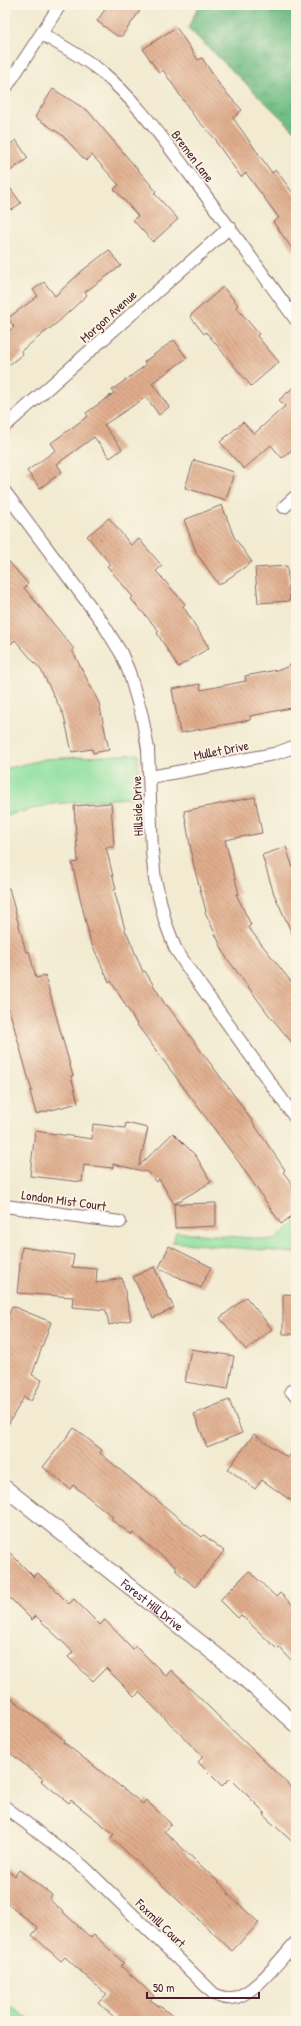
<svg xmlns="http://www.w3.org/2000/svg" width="301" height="2026" viewBox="0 0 301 2026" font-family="'Patrick Hand',sans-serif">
	<defs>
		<pattern id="forest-crowns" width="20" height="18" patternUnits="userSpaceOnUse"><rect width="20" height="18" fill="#72be86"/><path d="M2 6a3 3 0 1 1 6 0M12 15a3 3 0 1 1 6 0" fill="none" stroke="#609a6e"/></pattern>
		<pattern id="building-back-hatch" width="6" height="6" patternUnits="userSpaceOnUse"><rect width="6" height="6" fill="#e0ad8d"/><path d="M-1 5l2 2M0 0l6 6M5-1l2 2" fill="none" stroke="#b88c73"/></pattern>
	</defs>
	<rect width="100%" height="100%" fill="#fcf5e5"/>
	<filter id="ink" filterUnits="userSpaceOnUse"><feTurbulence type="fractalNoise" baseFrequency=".025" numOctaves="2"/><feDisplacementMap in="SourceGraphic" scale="8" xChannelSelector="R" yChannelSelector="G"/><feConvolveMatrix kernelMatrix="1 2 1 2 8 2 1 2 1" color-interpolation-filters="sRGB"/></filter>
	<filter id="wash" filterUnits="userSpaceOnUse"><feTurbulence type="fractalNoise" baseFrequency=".012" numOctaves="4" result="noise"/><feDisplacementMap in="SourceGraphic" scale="16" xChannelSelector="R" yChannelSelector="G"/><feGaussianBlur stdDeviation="0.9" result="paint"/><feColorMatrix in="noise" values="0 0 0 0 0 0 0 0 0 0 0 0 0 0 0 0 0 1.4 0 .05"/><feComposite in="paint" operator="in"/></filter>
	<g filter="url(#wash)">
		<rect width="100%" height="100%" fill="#f2ebd2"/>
		<polygon fill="url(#forest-crowns)" stroke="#5e6e58" points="199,5 296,5 296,132 188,28"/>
		<g fill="#8ee0a0" stroke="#6c8066">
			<polygon points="138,754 140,797 52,804 5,816 5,769 45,759"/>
			<polygon points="296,1221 296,1253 172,1242 176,1232 275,1240"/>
			<polygon points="5,2002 31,2021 5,2021"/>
		</g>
		<g id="blocks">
			<g fill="url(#building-back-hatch)">
				<polygon points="108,5 144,5 122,36 117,36 97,21"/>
				<polygon points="176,27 198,60 202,58 221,87 242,110 233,118 272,173 276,170 296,197 296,254 273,222 279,218 246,173 241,177 216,142 217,141 194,116 163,70 159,73 143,49"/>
				<polygon points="53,89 88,111 156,191 154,193 178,219 153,242 133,220 138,216 114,189 119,185 92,155 86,161 62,135 35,117"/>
				<polygon points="16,140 28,158 5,175 5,148"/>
				<polygon points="5,181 21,203 11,210 5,201"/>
				<polygon points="109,250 121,266 85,292 87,295 57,323 21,351 23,354 5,368 5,334 14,327 8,318 38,296 33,290 44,282 55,296 83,270"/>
				<polygon points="223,287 238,305 236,307 259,334 257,336 279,362 251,386 206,332 204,334 190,316"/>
				<polygon points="174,340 187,358 152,383 169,407 159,415 146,397 104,425 122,449 110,458 94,437 57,464 62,472 40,488 27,471 56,450 51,443 88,416 86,413 114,393 112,390 146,365 144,362"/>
				<polygon points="296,385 296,446 282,458 271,445 244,469 220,442 243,422 254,434 285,406 279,400"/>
				<polygon points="194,460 234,472 226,500 185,488"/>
				<polygon points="222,505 234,537 252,562 219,585 197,554 184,520"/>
				<polygon points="109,518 131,545 139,539 162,566 156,571 185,604 183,606 209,648 178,667 157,633 159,631 131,599 133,597 107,566 110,564 87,536"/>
				<polygon points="5,557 28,584 24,588 74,649 72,650 99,703 109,750 93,753 92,749 72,752 64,716 41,670 15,640 11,644 5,637"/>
				<polygon points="287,566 290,601 258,603 255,568"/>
				<polygon points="296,662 296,707 250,716 250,720 180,733 172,689 200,684 201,690 246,681 245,676 282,669"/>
				<polygon points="255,797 262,833 225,840 239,894 236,894 251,925 248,927 296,988 296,1047 269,1015 226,957 205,912 206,911 194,867 184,811"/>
				<polygon points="111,803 114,847 106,847 116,889 114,890 126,933 127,933 143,972 145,971 166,1006 167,1005 239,1102 285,1170 283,1172 296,1189 296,1213 281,1224 238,1161 138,1026 111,981 109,982 90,940 72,863 78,862 74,806"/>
				<polygon points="286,847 296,877 296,942 274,894 262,855"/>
				<polygon points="5,888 9,888 26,952 29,951 36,978 45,976 73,1076 71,1076 78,1103 36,1114 30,1091 32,1091 9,1009 5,1010"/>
				<polygon points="126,1123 148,1128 139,1166 173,1133 196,1156 211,1182 174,1204 159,1179 157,1182 147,1172 113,1164 113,1168 84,1165 82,1182 30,1176 35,1131 92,1139 93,1124 125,1128"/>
				<polygon points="216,1203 216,1226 175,1228 174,1204"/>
				<polygon points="169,1246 211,1267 201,1288 159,1268"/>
				<polygon points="22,1247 74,1255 72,1267 97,1269 96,1283 122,1278 131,1320 109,1325 106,1310 72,1307 73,1297 17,1293"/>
				<polygon points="154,1267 174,1308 153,1318 133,1277"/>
				<polygon points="283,1294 296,1295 296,1334 283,1334"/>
				<polygon points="246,1297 272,1329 246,1350 220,1318"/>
				<polygon points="12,1306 51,1322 32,1375 42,1380 31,1401 24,1397 5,1430 5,1324"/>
				<polygon points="191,1349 234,1356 228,1389 185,1382"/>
				<polygon points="229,1400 242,1433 207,1447 194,1414"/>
				<polygon points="74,1428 102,1450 100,1453 131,1479 202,1537 204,1535 224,1551 195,1587 175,1570 177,1568 133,1533 132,1535 111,1519 113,1517 73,1485 70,1489 43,1467"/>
				<polygon points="254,1434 288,1458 296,1446 296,1504 262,1480 255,1489 228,1469"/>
				<polygon points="5,1548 34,1577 38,1573 69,1604 74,1599 100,1625 105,1620 133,1649 136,1646 166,1676 171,1670 296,1792 296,1845 263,1815 265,1813 230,1778 222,1786 198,1762 203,1757 139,1692 135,1697 106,1668 93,1681 68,1657 73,1652 36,1616 32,1620 5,1593"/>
				<polygon points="249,1571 276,1597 280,1593 296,1608 296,1665 279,1647 277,1649 241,1615 238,1618 220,1600"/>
				<polygon points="5,1693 64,1740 63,1742 143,1804 146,1800 171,1824 164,1831 229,1892 228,1894 259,1923 232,1951 111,1837 114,1834 71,1800 69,1803 41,1781 43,1779 5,1749"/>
				<polygon points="5,1869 15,1876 19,1870 52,1895 49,1899 91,1938 94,1935 124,1963 121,1966 154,1996 150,2000 182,2021 118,2021 99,2003 107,1995 65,1957 61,1961 32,1935 38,1928 5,1902"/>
			</g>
		</g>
	</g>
	<g filter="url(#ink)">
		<use href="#blocks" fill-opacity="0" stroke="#856665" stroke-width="1"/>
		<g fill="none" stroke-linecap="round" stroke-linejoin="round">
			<g stroke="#856665" stroke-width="14">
				<g id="minor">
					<path d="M42 34C62 46 85 58 103 73 135 100 160 135 185 168 223 218 259 269 296 320"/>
					<polyline points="5,89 60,5"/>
					<polyline points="5,426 230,227"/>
					<polyline points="5,492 102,622 121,653 129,672 142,716 148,749 152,851 155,880 165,921 175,948 190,971 296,1119"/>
					<polyline points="284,507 296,496"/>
					<polyline points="150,777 274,754 296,746"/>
					<polyline points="5,1206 120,1222"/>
					<polyline points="291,1391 296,1395"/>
					<path d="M5 1807 84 1867 214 1994C220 1997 225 1999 232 1998 254 1996 281 1958 296 1942"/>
				</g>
			</g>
			<g stroke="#856665" stroke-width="17">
				<g id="tertiary">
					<path id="s1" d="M5 1488 235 1670 296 1725"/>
				</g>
			</g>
			<use href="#minor" stroke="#fff" stroke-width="12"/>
			<use href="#tertiary" stroke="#fff" stroke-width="15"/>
		</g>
	</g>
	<g text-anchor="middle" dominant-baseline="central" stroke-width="3.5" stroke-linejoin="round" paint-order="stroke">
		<g font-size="13" fill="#4a1f2b" stroke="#fcf5e5">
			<text transform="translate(193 156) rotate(53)">Bremen Lane</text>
			<text transform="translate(108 316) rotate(-42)">Morgon Avenue</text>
			<text transform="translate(221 750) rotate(-11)">Mullet Drive</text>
			<text transform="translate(137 806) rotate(-92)">Hillside Drive</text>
			<text transform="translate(64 1200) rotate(8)">London Mist Court</text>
			<text stroke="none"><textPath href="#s1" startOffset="188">Forest Hill Drive</textPath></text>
			<text transform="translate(161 1923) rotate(44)">Foxmill Court</text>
		</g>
	</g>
	<rect width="301" height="2026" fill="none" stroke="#fcf5e5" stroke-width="20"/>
	<path d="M147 1992v6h112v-6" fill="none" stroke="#4a1f2b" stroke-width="2"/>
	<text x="153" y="1992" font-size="12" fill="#4a1f2b" stroke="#fcf5e5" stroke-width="3" paint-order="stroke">50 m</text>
</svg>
